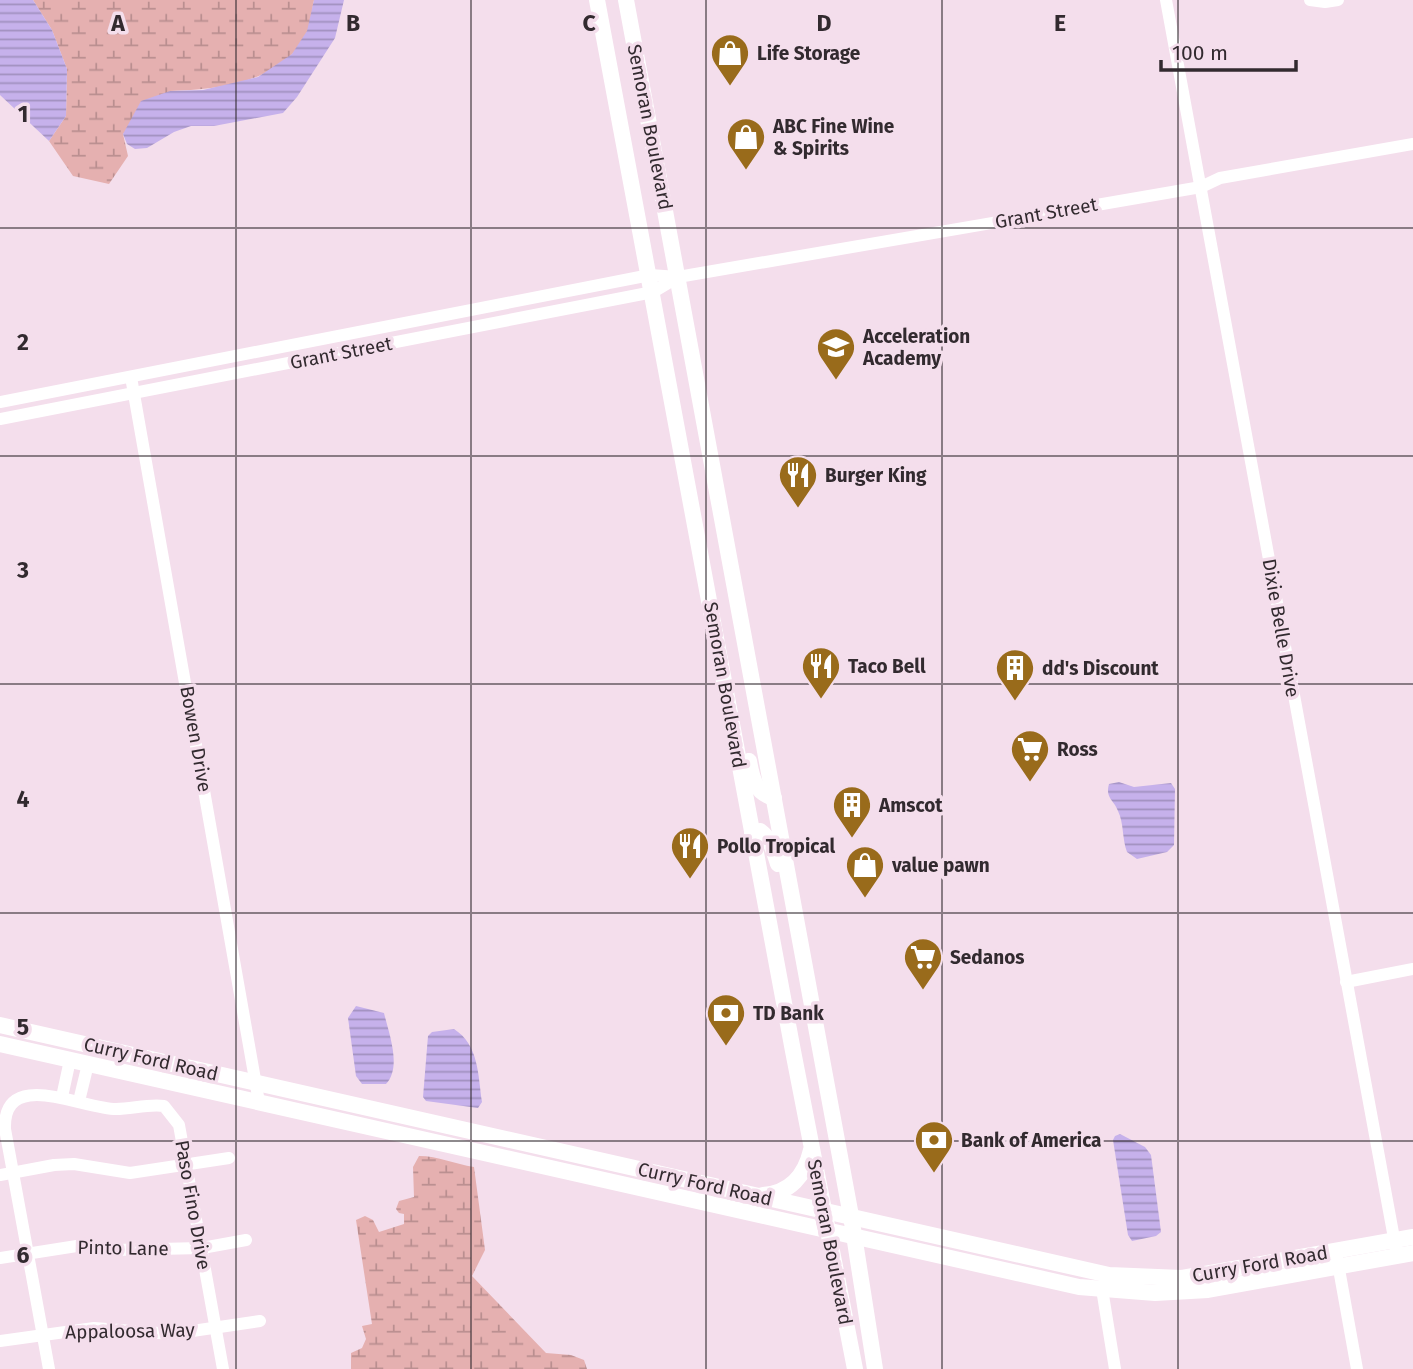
<svg xmlns="http://www.w3.org/2000/svg" width="1413" height="1369" viewBox="0 0 1413 1369" font-family="'Fira Sans',sans-serif">
	<defs>
		<pattern id="wetland-marsh" width="20" height="14" patternUnits="userSpaceOnUse" patternTransform="scale(1.75)"><rect width="20" height="14" fill="#e5b0b0"/><path d="M1 5h8M5 5V1M11 12h8M15 12V8" fill="none" stroke="#ba8f90"/></pattern>
		<pattern id="water-rules" width="6" height="5" patternUnits="userSpaceOnUse" patternTransform="scale(1.75)"><rect width="6" height="5" fill="#c6b1eb"/><path d="M0 2.5h6" fill="none" stroke="#a190bf"/></pattern>
	</defs>
	<rect width="100%" height="100%" fill="#f4deec"/>
	<g fill="url(#wetland-marsh)">
		<path d="M33 0H314C312 10 311 22 307 32 285 82 218 90 170 91L123 134 128 156 109 184 73 176 49 141 66 116 67 69 52 30Z"/>
		<path d="M419 1156C438 1156 455 1164 474 1167L485 1250 472 1276 546 1353 571 1355 584 1360 587 1369H351V1353L362 1348 366 1339 362 1326 372 1324 356 1220 365 1216 373 1220 379 1232 404 1224V1214L399 1213 396 1209 399 1201 414 1197 413 1167Z"/>
	</g>
	<g fill="url(#water-rules)">
		<polygon points="0,0 33,0 52,30 67,69 66,116 49,141 0,95"/>
		<polygon points="314,0 344,0 335,38 297,97 283,113 214,126 191,126 174,132 147,148 135,149 127,144 123,134 141,101 170,91 203,90 258,77 292,54 307,31"/>
		<path d="M1119 782 1134 787 1171 783 1175 789 1174 845 1167 852 1137 859 1127 852C1122 839 1124 823 1118 811 1114 800 1105 798 1109 784Z"/>
		<path d="M356 1006 384 1013C389 1034 402 1067 386 1084H362L356 1076 348 1018Z"/>
		<path d="M454 1029C479 1045 478 1075 482 1102L478 1108 426 1101 423 1097 428 1036 432 1032Z"/>
		<polygon points="1120,1134 1145,1147 1151,1155 1161,1232 1156,1236 1132,1241 1128,1235 1113,1140 1115,1136"/>
	</g>
	<g fill="none" stroke-linecap="round" stroke-linejoin="round">
		<g stroke="#fff" stroke-width="12">
			<polyline points="1166,0 1396,1249"/>
			<polyline points="1310,0 1325,2 1338,0"/>
			<polyline points="131,377 259,1102"/>
			<polyline points="0,402 650,275 678,277 1201,187 1220,178 1413,144"/>
			<polyline points="0,419 653,292 678,277"/>
			<polyline points="1346,982 1413,969"/>
			<polyline points="62,1097 70,1060"/>
			<polyline points="79,1101 88,1064"/>
			<polyline points="0,1175 54,1165 74,1164 130,1173 229,1158"/>
			<polyline points="0,1258 83,1245 113,1250 202,1248 246,1240"/>
			<polyline points="1337,1258 1357,1369"/>
			<polyline points="1102,1289 1115,1369"/>
			<polyline points="0,1341 94,1328 172,1334 260,1321"/>
			<path d="M49 1369 5 1129C3 1067 83 1109 116 1109 132 1109 147 1104 164 1106L179 1125 223 1369"/>
		</g>
		<g stroke="#fff" stroke-width="16">
			<polyline points="597,0 793,1051 855,1369"/>
			<polyline points="626,0 851,1216 875,1369"/>
			<path d="M749 761C752 778 755 793 774 798"/>
			<path d="M752 833 760 831C771 839 774 852 778 864"/>
			<polyline points="0,1025 1109,1275 1182,1278 1413,1237"/>
			<polyline points="0,1044 1079,1287 1155,1293 1208,1290 1413,1253"/>
			<path d="M763 1195C790 1193 805 1176 811 1150"/>
		</g>
	</g>
	<path fill="none" stroke="#322a2f" stroke-width="2" stroke-opacity="0.55" d="M236 0V1369M471 0V1369M706 0V1369M942 0V1369M1178 0V1369M0 228H1413M0 456H1413M0 684H1413M0 913H1413M0 1141H1413"/>
	<defs>
		<g id="shop-pin" transform="scale(2.0125)"><path d="M0 17L-7.5 6A9.5 9.5 0 1 1 7.5 6Z" fill="#996b1b" stroke="#f4deec"/><path d="M-5-2.5h2.3a2.7 3.5 0 0 1 5.4 0H5L5.5 6h-11ZM-1.5-2.5h3a1.5 2.3 0 0 0-3 0Z" fill="#fff"/></g>
		<g id="school-pin" transform="scale(2.0125)"><path d="M0 17L-7.5 6A9.5 9.5 0 1 1 7.5 6Z" fill="#996b1b" stroke="#f4deec"/><path d="M0-5L7-2L0 1L-7-2ZM-4 1L0 2.5L4 1V4Q0 6-4 4Z" fill="#fff"/></g>
		<g id="restaurant-pin" transform="scale(2.0125)"><path d="M0 17L-7.5 6A9.5 9.5 0 1 1 7.5 6Z" fill="#996b1b" stroke="#f4deec"/><path d="M-5-6h1v4h1v-4h1v4h1v-4h1v5L-1.5 .5V6h-2V.5L-5-1ZM5-6V6H3V1.5H1.5Q1.5-4 5-6Z" fill="#fff"/></g>
		<g id="building-pin" transform="scale(2.0125)"><path d="M0 17L-7.5 6A9.5 9.5 0 1 1 7.5 6Z" fill="#996b1b" stroke="#f4deec"/><path d="M-4-6H4V6H1V3H-1V6H-4ZM-2.5-4.3h1.7v1.8h-1.7ZM.8-4.3h1.7v1.8H.8ZM-2.5-1h1.7V.8h-1.7ZM.8-1h1.7V.8H.8Z" fill="#fff"/></g>
		<g id="supermarket-pin" transform="scale(2.0125)"><path d="M0 17L-7.5 6A9.5 9.5 0 1 1 7.5 6Z" fill="#996b1b" stroke="#f4deec"/><path d="M-6-5.5h2.5l.6 2H6L4.5 2H-2.5L-4.4-4H-6ZM-1.5 3.2a1.3 1.3 0 1 0 .1 0ZM3 3.2a1.3 1.3 0 1 0 .1 0Z" fill="#fff"/></g>
		<g id="bank-pin" transform="scale(2.0125)"><path d="M0 17L-7.5 6A9.5 9.5 0 1 1 7.5 6Z" fill="#996b1b" stroke="#f4deec"/><path d="M-6-4H6V4H-6ZM0-2.3a2.3 2.3 0 1 0 0 4.6a2.3 2.3 0 1 0 0-4.6Z" fill="#fff"/></g>
	</defs>
	<g fill-rule="evenodd">
		<use href="#shop-pin" x="730" y="53"/>
		<use href="#shop-pin" x="746" y="137"/>
		<use href="#school-pin" x="836" y="347"/>
		<use href="#restaurant-pin" x="798" y="475"/>
		<use href="#restaurant-pin" x="821" y="666"/>
		<use href="#building-pin" x="1015" y="668"/>
		<use href="#supermarket-pin" x="1030" y="749"/>
		<use href="#building-pin" x="852" y="805"/>
		<use href="#restaurant-pin" x="690" y="846"/>
		<use href="#shop-pin" x="865" y="865"/>
		<use href="#supermarket-pin" x="923" y="957"/>
		<use href="#bank-pin" x="726" y="1013"/>
		<use href="#bank-pin" x="934" y="1140"/>
	</g>
	<g text-anchor="middle" dominant-baseline="central" stroke-width="7" stroke-linejoin="round" paint-order="stroke">
		<g font-size="19" font-weight="bold" fill="#322a2f" stroke="#f4deec" text-anchor="start">
			<text x="757" y="53">Life Storage</text>
			<text x="773" y="126">ABC Fine Wine<tspan x="773" dy="22">&amp; Spirits</tspan></text>
			<text x="863" y="336">Acceleration<tspan x="863" dy="22">Academy</tspan></text>
			<text x="825" y="475">Burger King</text>
			<text x="848" y="666">Taco Bell</text>
			<text x="1042" y="668">dd's Discount</text>
			<text x="1057" y="749">Ross</text>
			<text x="879" y="805">Amscot</text>
			<text x="717" y="846">Pollo Tropical</text>
			<text x="892" y="865">value pawn</text>
			<text x="950" y="957">Sedanos</text>
			<text x="753" y="1013">TD Bank</text>
			<text x="961" y="1140">Bank of America</text>
		</g>
		<g font-size="19" fill="#322a2f" stroke="#f4deec">
			<text transform="translate(650 127) rotate(79)">Semoran Boulevard</text>
			<text transform="translate(1046 213) rotate(-10)">Grant Street</text>
			<text transform="translate(341 353) rotate(-11)">Grant Street</text>
			<text transform="translate(1281 628) rotate(80)">Dixie Belle Drive</text>
			<text transform="translate(725 685) rotate(80)">Semoran Boulevard</text>
			<text transform="translate(196 739) rotate(80)">Bowen Drive</text>
			<text transform="translate(151 1059) rotate(13)">Curry Ford Road</text>
			<text transform="translate(705 1184) rotate(13)">Curry Ford Road</text>
			<text transform="translate(193 1205) rotate(80)">Paso Fino Drive</text>
			<text transform="translate(830 1242) rotate(79)">Semoran Boulevard</text>
			<text transform="translate(123 1248) rotate(1)">Pinto Lane</text>
			<text transform="translate(1260 1264) rotate(-10)">Curry Ford Road</text>
			<text transform="translate(130 1331) rotate(-1)">Appaloosa Way</text>
		</g>
	</g>
	<g font-size="23" text-anchor="middle" font-weight="bold" fill="#322a2f" stroke="#f4deec" stroke-width="7" stroke-linejoin="round" paint-order="stroke">
		<text x="118" y="31">A</text>
		<text x="353" y="31">B</text>
		<text x="589" y="31">C</text>
		<text x="824" y="31">D</text>
		<text x="1060" y="31">E</text>
		<text x="23" y="122">1</text>
		<text x="23" y="350">2</text>
		<text x="23" y="578">3</text>
		<text x="23" y="807">4</text>
		<text x="23" y="1035">5</text>
		<text x="23" y="1263">6</text>
	</g>
	<path d="M1161 60v10h135v-10" fill="none" stroke="#322a2f" stroke-width="3.5"/>
	<text x="1172" y="60" font-size="21" fill="#322a2f" stroke="#f4deec" stroke-width="5" paint-order="stroke">100 m</text>
</svg>
